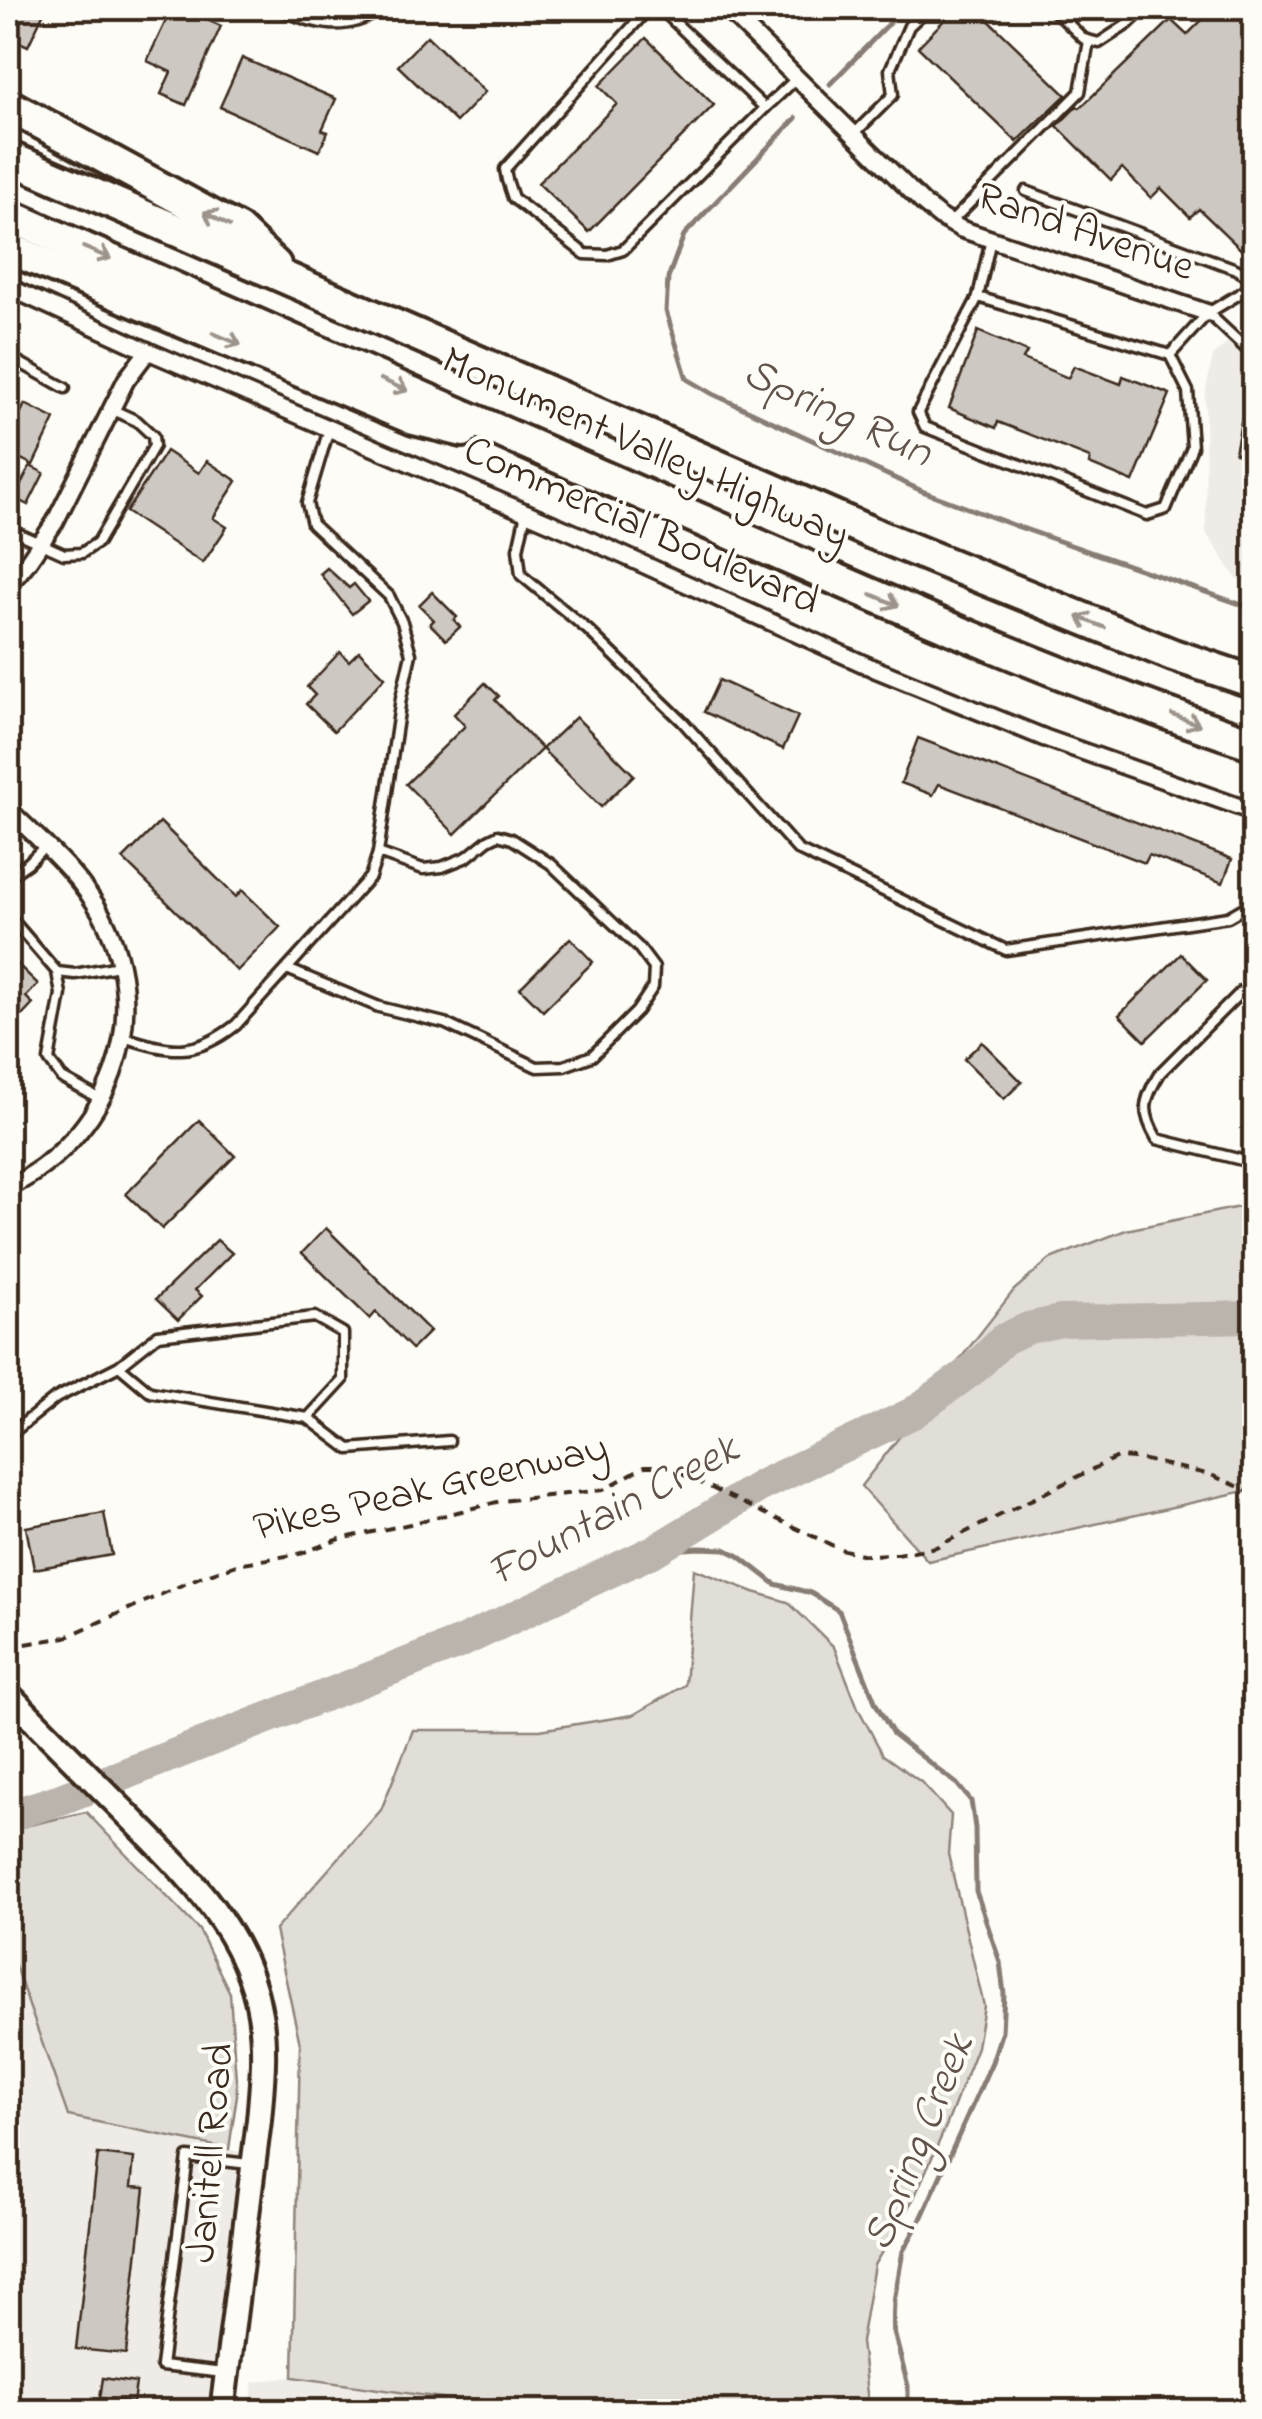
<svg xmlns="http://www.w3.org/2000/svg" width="1262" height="2419" viewBox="0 0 1262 2419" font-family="'Indie Flower',sans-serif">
	<rect width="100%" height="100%" fill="#fdfcf7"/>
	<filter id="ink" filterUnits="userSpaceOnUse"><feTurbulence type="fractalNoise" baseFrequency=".01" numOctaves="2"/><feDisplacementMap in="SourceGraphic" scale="20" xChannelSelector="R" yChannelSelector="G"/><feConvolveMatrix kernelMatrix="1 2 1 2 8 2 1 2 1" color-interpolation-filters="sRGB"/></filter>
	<g filter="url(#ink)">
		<g fill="#efece7">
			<polygon points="1245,326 1254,328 1254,584 1237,579 1206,533 1205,395 1213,356"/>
			<polygon points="8,1946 68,2116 255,2155 222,2411 8,2411"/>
			<polygon points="293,2377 541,2411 250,2412 253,2382"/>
		</g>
		<g fill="#e1ded7" stroke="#8e847a" stroke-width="2.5">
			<polygon points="1254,1204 1254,1489 928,1561 861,1486 1014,1290 1050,1259 1126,1230"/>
			<polygon points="694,1569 754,1592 788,1602 834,1647 858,1708 883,1755 921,1782 951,1815 948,1854 984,2006 977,2047 947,2124 914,2198 874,2265 861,2342 869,2411 541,2412 293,2377 300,2044 275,1930 381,1810 413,1730 540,1730 633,1715 685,1685"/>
			<polygon points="86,1812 199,1930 230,1993 237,2095 229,2149 68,2116 8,1946 8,1830"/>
		</g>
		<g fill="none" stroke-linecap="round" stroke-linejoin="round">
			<g stroke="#887d74" stroke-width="5">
				<polyline points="830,84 904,8"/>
				<polyline points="796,118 684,235 668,278 666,311 687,379 713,394 922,491 1016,526 1254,609"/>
				<polyline points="654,1551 699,1548 725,1549 739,1556 775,1584 811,1593 839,1611 876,1704 893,1734 957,1784 971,1801 975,1828 976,1891 1000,1962 1004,1994 1002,2031 992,2062 920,2221 903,2251 894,2301 893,2328 908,2386 908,2412"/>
			</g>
			<polyline stroke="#bbb4ad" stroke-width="32" points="8,1816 61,1799 461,1642 654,1551 762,1485 913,1413 976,1367 1004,1339 1028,1328 1061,1321 1254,1317"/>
		</g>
		<g fill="#cdc8c2" stroke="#3b2a1e" stroke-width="2.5">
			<polygon points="8,8 46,8 28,46 8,37"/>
			<polygon points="172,8 180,8 221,26 186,105 161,94 171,72 147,61"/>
			<polygon points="956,8 976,8 1066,95 1017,142 918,47"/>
			<polygon points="1214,8 1254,8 1254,262 1199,209 1190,217 1161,188 1151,198 1122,168 1111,180 1057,126 1077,106 1080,108 1171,20 1187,35"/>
			<polygon points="427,36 485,92 456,122 398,66"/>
			<polygon points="646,38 714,105 589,232 538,183 617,104 599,86"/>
			<polygon points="242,58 336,99 322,130 328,132 319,151 220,107"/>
			<polygon points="978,331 1027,352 1023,359 1068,378 1074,366 1121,384 1123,376 1170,394 1133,482 1089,464 1090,458 998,422 996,428 949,408"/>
			<polygon points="1247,391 1254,392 1254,457 1235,453"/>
			<polygon points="25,404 55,419 33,465 8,452 8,440"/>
			<polygon points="166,451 199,473 207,461 237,481 213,518 227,527 203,563 126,512"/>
			<polygon points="30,466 44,473 28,505 14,498"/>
			<polygon points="327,568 349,588 354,584 368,601 352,614 320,574"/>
			<polygon points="432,592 457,617 454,620 460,627 446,640 430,624 434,620 419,605"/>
			<polygon points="359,651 385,677 334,731 306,704 315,695 307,687 340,652 349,661"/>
			<polygon points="719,680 798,716 783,749 704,712"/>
			<polygon points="485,683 499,696 495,700 542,749 455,834 406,784 465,726 454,714"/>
			<polygon points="576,717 634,775 601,807 542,749"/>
			<polygon points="918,738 1232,859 1223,883 1149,855 1145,863 939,784 933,795 901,783"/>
			<polygon points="160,822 236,897 242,890 280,927 237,971 123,859"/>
			<polygon points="570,938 593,962 543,1011 520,988"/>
			<polygon points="1181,954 1207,980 1145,1041 1119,1015"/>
			<polygon points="8,955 38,984 26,997 33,1004 8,1031"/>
			<polygon points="982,1042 1022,1082 1004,1099 964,1059"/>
			<polygon points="199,1120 235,1156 162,1229 126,1194"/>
			<polygon points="326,1228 430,1331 412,1349 376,1312 370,1319 302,1253"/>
			<polygon points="217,1240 232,1253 195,1290 202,1296 178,1320 156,1299"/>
			<polygon points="104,1513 112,1555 34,1569 26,1527"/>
			<polygon points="98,2154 134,2158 131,2187 145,2188 126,2354 76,2349"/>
			<polygon points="103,2378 136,2383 133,2403 100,2398"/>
		</g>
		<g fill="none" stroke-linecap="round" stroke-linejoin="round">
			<g stroke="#3b2a1e" stroke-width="15">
				<g id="lane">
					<polyline points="649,8 505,169 507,180 513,198 585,254 607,255 623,250 765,108"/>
					<polyline points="660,8 765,108 797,78"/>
					<polyline points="1052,8 1084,39 1099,43 1128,24 1145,8"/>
					<polyline points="854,134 893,95 890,70 909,26 928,8"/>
					<polyline points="1026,191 1236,269 1254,280"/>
					<polyline points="950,223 1080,92 1089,41"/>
					<polyline points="991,239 978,297 918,412 925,427 1147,515 1166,509 1192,447 1188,391 1170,355 1208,313 1254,285"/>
					<polyline points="978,297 1170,355"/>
					<polyline points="1208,313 1254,356"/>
					<polyline points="8,356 65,388"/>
					<polyline points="526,513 518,549 521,575 588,630 683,722 798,850 1006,950 1228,917 1254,902"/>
					<polyline points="8,529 64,554 82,553 98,542 154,446 153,436 137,421 111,409"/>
					<polyline points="8,877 28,863 45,846"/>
					<polyline points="8,915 57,972 75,974 119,966"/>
					<polyline points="287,969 379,1007 444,1023 537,1067 564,1066 592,1056 637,1011 653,987 654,968 639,948 551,864 512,839 498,835 488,840 467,857 442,867 423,869 378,853"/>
					<polyline points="57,972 61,994 49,1060 62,1078 100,1099"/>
					<path d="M1254 979 1160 1073C1143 1101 1141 1111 1157 1139L1254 1163"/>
					<path d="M123 1037C171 1052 194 1058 236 1025L370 877 378 853 401 698 411 654 402 622 389 596 312 524 307 503 329 429"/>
					<polyline points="308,1418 349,1449 449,1441"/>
					<polyline points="8,1436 56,1398 119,1366 158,1335 315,1317 343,1333 343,1380 308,1418 150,1392 119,1366"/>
					<polyline points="224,2373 161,2366 188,2157 249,2164"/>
				</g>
			</g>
			<g stroke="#3b2a1e" stroke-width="22">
				<g id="street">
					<path d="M287 8C317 22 347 28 376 8"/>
					<polyline points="726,8 923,203 940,217 961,229 1208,313"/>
					<polyline points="8,287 148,351 574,533 875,669 1045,738 1254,812"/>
					<polyline points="8,586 27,563 55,522 126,380 148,351"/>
					<path d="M8 809C41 842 80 874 103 917 156 1021 108 1138 8 1188"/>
				</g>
			</g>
			<g stroke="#3b2a1e" stroke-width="30">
				<path id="secondary" d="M8 1694C45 1732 83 1770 121 1808 179 1867 246 1927 260 2014 266 2048 262 2085 259 2120L222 2412"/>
			</g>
			<g stroke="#3b2a1e" stroke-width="38">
				<g id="highway">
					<polyline points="8,105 238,230 275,265"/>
					<polyline points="8,157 872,533 1173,655 1254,682"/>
					<path d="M8 215C253 321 496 432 742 538 910 612 1080 686 1254 744"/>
					<polyline points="8,248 414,419 463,431"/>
				</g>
			</g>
			<g stroke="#3b2a1e" stroke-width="4" stroke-dasharray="10 8" stroke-linecap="butt">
				<polyline points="8,1634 19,1645"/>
				<polyline points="8,1647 66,1637 200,1577 243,1563 299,1554 340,1539 410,1524 501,1501 603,1490 645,1466 665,1466 840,1549 866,1555 897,1554 936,1547 1117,1457 1136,1458 1211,1475 1254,1493"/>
			</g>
			<use href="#lane" stroke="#fdfcf7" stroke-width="8"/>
			<use href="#street" stroke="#fdfcf7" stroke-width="15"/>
			<use href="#secondary" stroke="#fdfcf7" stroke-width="22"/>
			<use href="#highway" stroke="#fdfcf7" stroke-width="30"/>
		</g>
		<defs><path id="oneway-shaft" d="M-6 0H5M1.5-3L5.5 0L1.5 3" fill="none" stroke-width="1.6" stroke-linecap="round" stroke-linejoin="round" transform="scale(2.5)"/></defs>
		<g stroke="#9c938a">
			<use href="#oneway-shaft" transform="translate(217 219) rotate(-151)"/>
			<use href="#oneway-shaft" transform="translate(97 253) rotate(23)"/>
			<use href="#oneway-shaft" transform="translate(227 339) rotate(23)"/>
			<use href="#oneway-shaft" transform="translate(394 385) rotate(24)"/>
			<use href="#oneway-shaft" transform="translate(885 600) rotate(23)"/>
			<use href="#oneway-shaft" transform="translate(1091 622) rotate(-158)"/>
			<use href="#oneway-shaft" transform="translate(1186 720) rotate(21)"/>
		</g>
	</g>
	<g text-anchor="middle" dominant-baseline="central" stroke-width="8" stroke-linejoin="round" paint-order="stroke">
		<g font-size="42" fill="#3b2a1e" stroke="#fdfcf7">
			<text transform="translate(1085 233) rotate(19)">Rand Avenue</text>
			<text transform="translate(645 449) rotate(24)">Monument Valley Highway</text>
			<text transform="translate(641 527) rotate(24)">Commercial Boulevard</text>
			<text transform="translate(431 1489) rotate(-13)">Pikes Peak Greenway</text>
			<text transform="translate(212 2153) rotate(-85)">Janitell Road</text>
		</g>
		<g font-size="45" font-style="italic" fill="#615349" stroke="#fdfcf7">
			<text transform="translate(837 414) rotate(25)">Spring Run</text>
			<text transform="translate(614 1512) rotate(-28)">Fountain Creek</text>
			<text transform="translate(920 2143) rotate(-68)">Spring Creek</text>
		</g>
	</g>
	<rect width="1262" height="2419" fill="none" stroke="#fdfcf7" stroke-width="40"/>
	<rect x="20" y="20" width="1222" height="2379" fill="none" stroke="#3b2a1e" stroke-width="4" filter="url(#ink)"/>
</svg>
